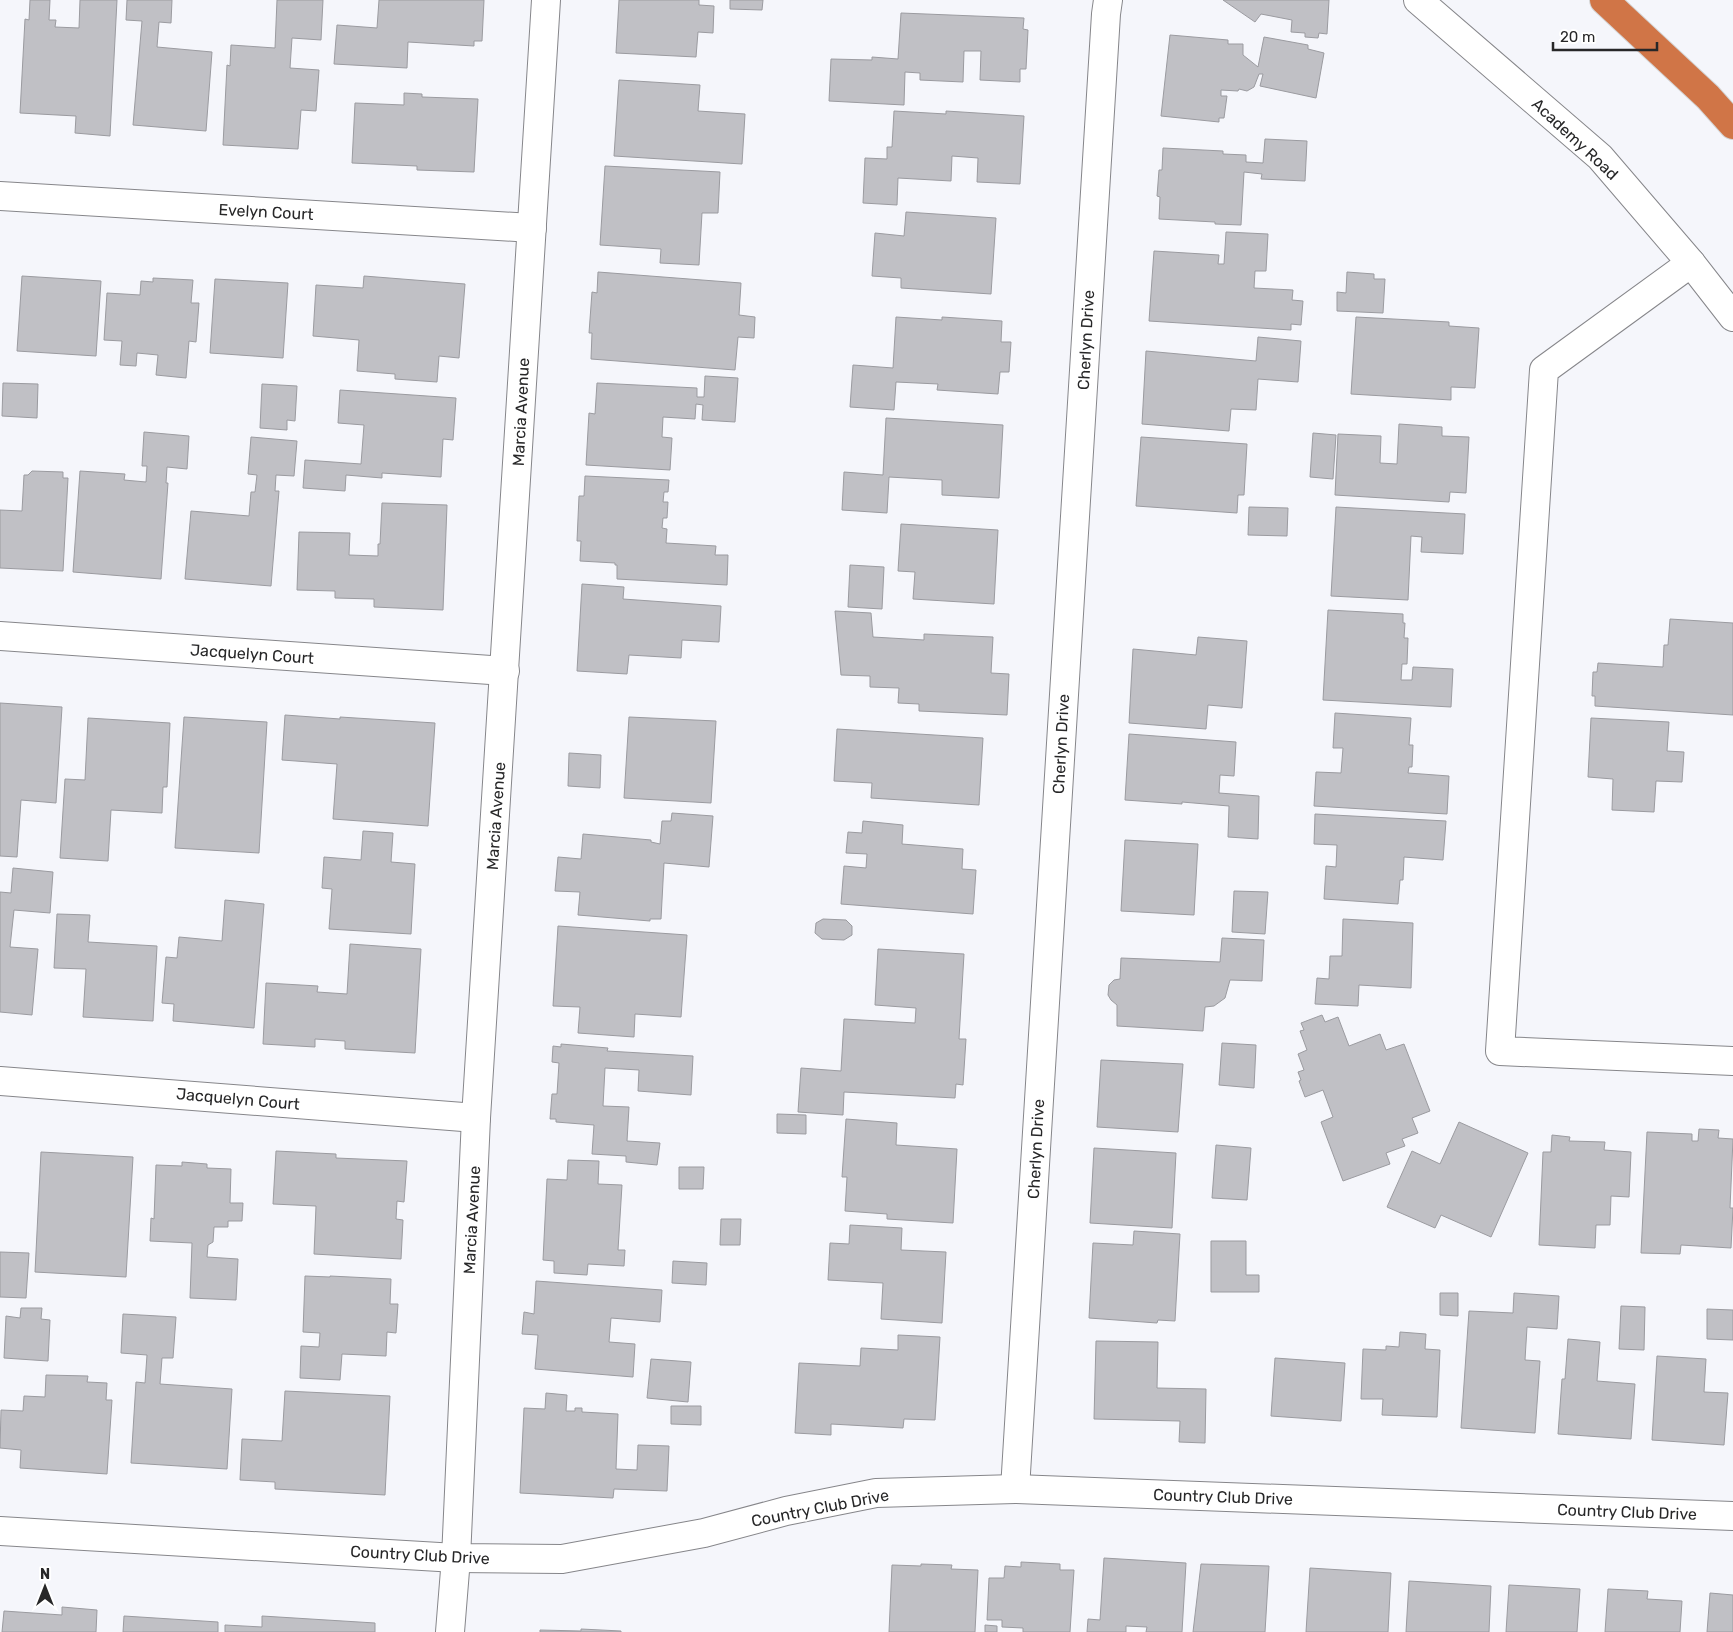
<svg xmlns="http://www.w3.org/2000/svg" width="1733" height="1632" viewBox="0 0 1733 1632" font-family="Rubik,sans-serif">
	<rect width="100%" height="100%" fill="#f5f6fb"/>
	<g fill="#c0c0c5" stroke="#9b9ba0">
		<polygon points="30,0 50,0 49,20 56,20 55,27 79,28 80,0 117,0 110,136 75,133 76,116 20,113 25,19 29,20"/>
		<polygon points="127,0 172,0 171,23 159,22 157,47 212,52 206,131 133,125 142,21 126,20"/>
		<polygon points="277,0 323,0 321,40 292,38 290,68 319,70 316,111 301,110 298,149 223,145 227,65 230,66 231,45 275,48"/>
		<polygon points="379,0 484,0 482,41 474,41 474,46 408,42 407,68 334,64 337,25 377,28"/>
		<polygon points="619,0 699,0 699,5 714,6 713,33 698,32 696,57 616,53"/>
		<polygon points="730,0 763,0 762,10 730,9"/>
		<polygon points="1223,0 1329,0 1327,34 1319,33 1318,38 1305,37 1305,33 1291,32 1292,20 1261,14 1255,22"/>
		<polygon points="901,13 1024,18 1023,29 1028,30 1026,69 1020,69 1020,82 980,80 981,51 964,51 963,82 920,80 920,73 905,72 904,105 829,101 831,59 872,60 872,57 898,59"/>
		<polygon points="1170,35 1228,40 1228,44 1243,44 1243,55 1258,67 1264,37 1308,45 1308,49 1324,53 1316,98 1260,86 1263,74 1259,74 1254,87 1247,91 1239,89 1238,91 1221,90 1221,96 1227,96 1224,118 1219,118 1219,122 1161,116"/>
		<polygon points="619,80 700,85 698,111 745,114 742,164 614,156"/>
		<polygon points="404,93 422,94 422,97 478,99 474,172 417,170 417,166 352,163 355,103 404,105"/>
		<polygon points="894,111 946,114 946,111 1024,116 1020,184 977,182 978,158 952,156 951,181 898,178 897,205 863,203 865,158 887,159 887,147 892,147"/>
		<polygon points="1265,139 1307,141 1305,181 1261,179 1262,174 1244,172 1241,225 1215,224 1215,222 1159,219 1160,197 1157,196 1159,170 1162,170 1163,148 1223,151 1223,154 1246,155 1246,162 1263,163"/>
		<polygon points="605,166 720,172 718,213 702,213 699,265 660,263 661,249 600,245"/>
		<polygon points="906,212 996,218 991,294 901,288 901,278 872,276 875,233 904,236"/>
		<polygon points="1226,232 1268,234 1266,271 1255,271 1254,288 1293,290 1292,300 1303,301 1301,325 1291,324 1291,330 1149,321 1154,251 1219,255 1218,264 1224,264"/>
		<polygon points="598,272 741,283 739,315 755,317 754,338 738,337 735,370 591,359 592,333 589,333 592,292 597,293"/>
		<polygon points="1347,272 1374,274 1374,279 1385,279 1383,313 1337,311 1337,292 1346,293"/>
		<polygon points="22,276 101,281 96,356 17,351"/>
		<polygon points="364,276 465,284 459,358 439,356 437,382 395,379 395,374 357,371 359,340 313,336 316,285 363,288"/>
		<polygon points="153,278 193,280 191,303 199,303 196,342 189,341 186,378 156,375 158,355 137,353 136,366 120,365 122,341 104,340 107,293 140,295 141,281 153,282"/>
		<polygon points="215,279 288,283 283,358 210,353"/>
		<polygon points="896,317 942,320 942,317 1002,321 1001,342 1011,342 1009,372 1000,372 998,394 937,390 938,384 896,382 894,410 850,407 853,365 893,368"/>
		<polygon points="1356,317 1449,322 1449,326 1479,328 1475,388 1451,387 1451,400 1351,394"/>
		<polygon points="1258,337 1301,341 1298,382 1258,379 1256,410 1231,409 1229,431 1142,424 1146,351 1256,361"/>
		<polygon points="705,376 738,378 735,422 702,420 703,405 696,404 695,419 663,417 662,437 672,438 670,470 586,465 589,413 595,414 597,383 697,388 697,397 704,397"/>
		<polygon points="3,383 38,384 37,418 2,416"/>
		<polygon points="262,384 297,386 295,421 287,420 287,430 260,428"/>
		<polygon points="340,390 456,398 453,440 443,439 441,477 382,473 382,478 346,475 345,491 303,488 305,460 361,464 364,425 338,423"/>
		<polygon points="886,418 1003,425 999,498 942,495 942,480 889,477 887,513 842,510 844,472 883,475"/>
		<polygon points="1399,424 1442,427 1442,436 1469,437 1466,493 1450,492 1449,502 1335,495 1338,434 1381,436 1380,463 1397,464"/>
		<polygon points="144,432 189,436 187,469 167,467 166,483 168,483 161,579 73,572 80,471 125,474 124,480 146,482 147,466 142,466"/>
		<polygon points="1313,433 1336,435 1333,479 1310,477"/>
		<polygon points="251,437 297,441 294,476 276,475 275,491 279,491 271,586 185,579 191,511 249,516 251,492 255,492 257,475 248,474"/>
		<polygon points="1141,437 1247,444 1244,495 1238,495 1237,513 1136,506"/>
		<polygon points="32,471 63,472 63,478 68,478 63,571 0,568 0,510 22,511 24,475 28,475"/>
		<polygon points="585,476 669,480 668,492 664,492 663,502 668,502 667,518 663,518 662,528 667,529 666,543 716,546 715,555 728,555 727,585 617,579 617,565 615,565 615,563 580,561 581,541 577,541 579,496 584,496"/>
		<polygon points="382,503 447,505 443,610 374,607 374,599 335,598 335,591 297,590 299,532 350,533 349,555 378,556 378,544 380,544"/>
		<polygon points="1249,507 1288,508 1287,536 1248,535"/>
		<polygon points="1336,507 1465,514 1463,554 1421,552 1422,537 1411,536 1408,600 1331,596"/>
		<polygon points="901,524 998,530 994,604 913,599 915,572 898,571"/>
		<polygon points="850,565 884,567 882,609 848,607"/>
		<polygon points="582,584 624,587 623,599 721,606 719,642 682,640 681,658 629,655 627,674 577,671"/>
		<polygon points="1328,610 1403,614 1403,623 1405,623 1404,638 1408,638 1407,664 1402,664 1401,680 1412,680 1413,667 1453,669 1451,707 1323,700"/>
		<polygon points="835,611 871,613 873,637 924,640 924,634 993,637 991,673 1009,674 1007,715 919,711 919,704 898,703 899,688 870,687 870,676 841,675"/>
		<polygon points="1670,619 1733,623 1733,715 1595,706 1595,696 1592,696 1593,672 1597,672 1598,663 1663,667 1664,645 1668,645"/>
		<polygon points="1198,637 1247,641 1242,708 1208,705 1206,729 1129,723 1133,649 1196,655"/>
		<polygon points="0,703 62,707 56,803 21,800 17,857 0,856"/>
		<polygon points="1335,713 1411,718 1409,745 1413,745 1412,767 1409,767 1408,773 1449,776 1447,814 1314,806 1316,772 1341,773 1343,748 1333,748"/>
		<polygon points="285,715 340,719 340,717 435,723 428,826 333,819 337,764 282,760"/>
		<polygon points="184,717 267,722 259,853 175,848"/>
		<polygon points="629,717 716,721 711,803 624,798"/>
		<polygon points="88,718 170,723 167,787 163,787 162,813 111,810 108,861 60,858 65,779 85,780"/>
		<polygon points="1591,718 1669,722 1667,751 1684,752 1682,782 1656,781 1654,812 1612,810 1613,779 1588,777"/>
		<polygon points="837,729 983,738 979,805 871,798 872,783 834,781"/>
		<polygon points="1129,734 1236,742 1234,776 1220,775 1219,793 1259,796 1258,839 1228,837 1229,806 1182,802 1182,804 1125,800"/>
		<polygon points="569,753 601,755 600,788 568,786"/>
		<polygon points="672,813 713,816 709,867 664,863 661,919 650,919 650,921 578,915 580,892 555,891 558,857 581,859 583,834 651,840 651,842 660,844 662,821 671,821"/>
		<polygon points="1315,814 1446,821 1443,860 1404,857 1403,880 1400,880 1398,904 1324,899 1326,866 1336,867 1337,845 1314,844"/>
		<polygon points="863,821 903,825 902,844 963,849 962,869 976,870 973,914 841,904 844,866 866,868 867,854 846,853 848,832 862,833"/>
		<polygon points="363,831 393,833 391,862 415,864 411,934 329,929 332,889 322,888 324,857 361,860"/>
		<polygon points="1125,840 1198,844 1194,915 1121,911"/>
		<polygon points="13,868 53,872 50,913 14,910 10,947 38,949 32,1015 0,1012 0,892 11,893"/>
		<polygon points="1234,891 1268,892 1265,934 1232,932"/>
		<polygon points="225,900 264,904 254,1028 173,1021 174,1004 162,1003 166,957 177,958 179,937 222,941"/>
		<polygon points="57,914 90,915 88,942 157,946 153,1021 83,1017 86,969 54,968"/>
		<polygon points="823,919 846,920 852,926 852,935 844,940 822,939 815,933 816,923"/>
		<polygon points="1343,919 1413,923 1411,988 1359,985 1358,1006 1315,1004 1317,978 1329,979 1330,956 1342,956"/>
		<polygon points="558,926 687,935 681,1017 635,1014 634,1037 578,1033 580,1007 553,1006"/>
		<polygon points="1222,938 1264,940 1262,981 1230,980 1225,998 1214,1006 1205,1007 1203,1031 1117,1026 1117,1005 1111,1000 1108,995 1109,985 1114,980 1120,979 1121,958 1220,962"/>
		<polygon points="350,944 421,949 415,1053 345,1049 345,1041 315,1039 315,1047 263,1044 266,983 318,986 317,992 347,994"/>
		<polygon points="878,949 964,954 959,1039 966,1039 963,1085 956,1084 955,1098 844,1092 843,1115 798,1112 801,1068 841,1071 844,1019 915,1023 916,1008 875,1005"/>
		<polygon points="1322,1015 1325,1022 1338,1017 1349,1046 1380,1034 1386,1050 1404,1044 1430,1111 1412,1118 1418,1133 1402,1139 1405,1146 1386,1153 1390,1164 1343,1181 1321,1122 1333,1117 1323,1090 1305,1097 1299,1081 1301,1080 1298,1072 1304,1070 1298,1054 1307,1050 1300,1031 1304,1030 1301,1023"/>
		<polygon points="1222,1043 1256,1045 1254,1088 1219,1085"/>
		<polygon points="561,1044 608,1048 607,1051 693,1056 691,1095 638,1091 639,1070 605,1068 603,1106 629,1107 627,1141 660,1143 657,1165 626,1162 626,1156 592,1154 594,1125 556,1122 556,1119 550,1119 552,1094 557,1094 559,1063 552,1062 553,1046 561,1047"/>
		<polygon points="1101,1060 1183,1064 1178,1132 1097,1127"/>
		<polygon points="777,1114 806,1115 806,1134 777,1133"/>
		<polygon points="846,1119 897,1123 896,1145 957,1149 953,1223 887,1219 887,1214 845,1211 847,1177 842,1177"/>
		<polygon points="1459,1122 1528,1153 1491,1237 1441,1215 1435,1228 1387,1207 1412,1151 1440,1164"/>
		<polygon points="1699,1129 1719,1130 1718,1138 1733,1139 1730,1208 1733,1208 1731,1248 1681,1245 1680,1254 1641,1253 1647,1132 1692,1134 1692,1141 1698,1141"/>
		<polygon points="1552,1135 1570,1137 1569,1141 1605,1142 1604,1150 1631,1152 1629,1197 1611,1196 1610,1225 1596,1225 1595,1248 1539,1245 1543,1152 1551,1152"/>
		<polygon points="1216,1145 1251,1148 1247,1200 1212,1198"/>
		<polygon points="1094,1148 1176,1153 1172,1228 1090,1223"/>
		<polygon points="276,1151 336,1154 336,1158 407,1161 404,1202 397,1201 396,1219 403,1220 401,1259 314,1254 316,1206 273,1204"/>
		<polygon points="41,1152 133,1157 126,1277 35,1272"/>
		<polygon points="568,1160 599,1161 598,1184 622,1185 618,1250 625,1250 624,1266 588,1264 587,1275 554,1273 554,1261 543,1260 547,1179 567,1180"/>
		<polygon points="182,1162 207,1164 207,1168 231,1169 230,1203 243,1203 242,1221 228,1221 228,1227 214,1227 213,1242 208,1245 207,1257 238,1259 236,1300 190,1298 192,1243 150,1241 151,1218 154,1219 156,1165 182,1166"/>
		<polygon points="679,1167 704,1167 703,1189 679,1189"/>
		<polygon points="721,1219 741,1219 740,1245 720,1245"/>
		<polygon points="850,1225 902,1228 901,1250 946,1252 942,1323 881,1319 883,1283 828,1280 830,1243 849,1244"/>
		<polygon points="1134,1231 1180,1234 1175,1321 1158,1320 1157,1323 1089,1318 1093,1243 1133,1245"/>
		<polygon points="1211,1241 1246,1241 1246,1275 1259,1275 1259,1292 1211,1292"/>
		<polygon points="0,1252 29,1253 26,1298 0,1297"/>
		<polygon points="673,1261 707,1263 706,1285 672,1283"/>
		<polygon points="305,1276 330,1277 330,1276 391,1279 390,1304 398,1304 396,1333 387,1332 386,1356 342,1354 340,1380 300,1378 301,1346 319,1347 320,1333 303,1332"/>
		<polygon points="536,1281 662,1290 660,1322 611,1318 609,1342 635,1344 633,1377 535,1369 538,1335 522,1334 524,1312 534,1314"/>
		<polygon points="1440,1293 1458,1293 1458,1316 1440,1315"/>
		<polygon points="1514,1293 1559,1296 1557,1329 1527,1327 1525,1360 1540,1361 1535,1433 1461,1428 1469,1311 1513,1313"/>
		<polygon points="1621,1306 1645,1307 1644,1350 1619,1349"/>
		<polygon points="21,1308 42,1308 41,1319 50,1320 48,1361 4,1358 6,1316 20,1318"/>
		<polygon points="1707,1309 1733,1310 1733,1340 1707,1339"/>
		<polygon points="123,1314 176,1317 173,1358 162,1358 160,1384 232,1389 227,1469 131,1463 136,1382 145,1383 147,1355 121,1353"/>
		<polygon points="1400,1332 1426,1334 1425,1349 1440,1350 1437,1417 1382,1415 1383,1399 1361,1399 1363,1349 1386,1350 1386,1346 1399,1347"/>
		<polygon points="898,1335 940,1337 935,1420 904,1419 903,1428 831,1424 831,1435 795,1433 799,1363 860,1366 861,1348 898,1350"/>
		<polygon points="1568,1339 1600,1342 1597,1381 1635,1384 1631,1439 1558,1434 1562,1379 1565,1379"/>
		<polygon points="1096,1341 1158,1342 1157,1388 1206,1389 1205,1443 1179,1442 1180,1421 1094,1419"/>
		<polygon points="1657,1356 1706,1359 1704,1392 1728,1393 1724,1445 1652,1440"/>
		<polygon points="1275,1358 1345,1363 1341,1421 1271,1416"/>
		<polygon points="651,1359 691,1362 688,1402 647,1398"/>
		<polygon points="46,1375 88,1376 87,1382 107,1383 106,1400 112,1400 107,1474 20,1468 21,1450 0,1448 1,1410 23,1411 24,1396 45,1397"/>
		<polygon points="285,1391 390,1396 385,1495 275,1489 275,1482 240,1480 242,1439 282,1441"/>
		<polygon points="546,1393 567,1395 566,1411 575,1411 575,1408 582,1408 582,1412 618,1414 616,1469 637,1470 638,1445 669,1446 667,1491 614,1489 613,1498 520,1493 524,1408 545,1409"/>
		<polygon points="671,1406 701,1406 701,1425 671,1424"/>
		<polygon points="1104,1558 1186,1563 1182,1632 1146,1632 1147,1627 1126,1626 1126,1632 1087,1632 1088,1619 1100,1620"/>
		<polygon points="1021,1562 1060,1564 1060,1570 1074,1570 1070,1632 1023,1632 1023,1628 1002,1627 1002,1620 987,1620 989,1578 1004,1578 1005,1566 1021,1567"/>
		<polygon points="921,1564 952,1565 951,1569 978,1570 975,1632 889,1632 892,1565 921,1566"/>
		<polygon points="1201,1564 1269,1566 1265,1632 1193,1632"/>
		<polygon points="1310,1568 1391,1573 1388,1632 1306,1632"/>
		<polygon points="1409,1581 1491,1586 1489,1632 1406,1632"/>
		<polygon points="1509,1585 1580,1589 1577,1632 1506,1632"/>
		<polygon points="1608,1589 1648,1591 1647,1599 1682,1601 1680,1632 1605,1632"/>
		<polygon points="1710,1593 1733,1595 1733,1632 1707,1632"/>
		<polygon points="62,1607 97,1610 96,1632 2,1632 4,1611 62,1615"/>
		<polygon points="124,1616 218,1622 218,1632 123,1632"/>
		<polygon points="262,1616 375,1623 375,1632 225,1632 225,1625 262,1627"/>
		<polygon points="985,1625 997,1626 997,1632 985,1632"/>
		<polygon points="581,1629 621,1631 621,1632 540,1632 540,1630 581,1631"/>
	</g>
	<g fill="none" stroke-linecap="round" stroke-linejoin="round">
		<g stroke="#86868a" stroke-width="30">
			<g id="minor">
				<polyline points="1418,0 1600,157 1691,263 1733,317"/>
				<polyline points="0,196 532,228"/>
				<polyline points="1691,263 1544,370 1500,1051 1733,1061"/>
				<polyline points="0,636 505,671"/>
				<polyline points="0,1081 476,1118"/>
				<polyline points="1015,1489 1106,14 1108,0"/>
				<polyline points="0,1531 456,1558 562,1559 704,1533 786,1511 876,1493 1015,1489 1733,1516"/>
				<polyline points="450,1632 456,1558 476,1118 546,0"/>
			</g>
		</g>
		<g stroke="#d4d4d4" stroke-width="30">
			<polyline id="highway" points="1604,0 1708,97 1733,125"/>
		</g>
		<use href="#minor" stroke="#fff" stroke-width="28"/>
		<use href="#highway" stroke="#d07547" stroke-width="28"/>
	</g>
	<g text-anchor="middle" dominant-baseline="central" stroke-width="4" stroke-linejoin="round" paint-order="stroke">
		<g font-size="16" fill="#272728" stroke="#fff">
			<text transform="translate(1575 139) rotate(43)">Academy Road</text>
			<text transform="translate(266 212) rotate(3)">Evelyn Court</text>
			<text transform="translate(1086 340) rotate(-87)">Cherlyn Drive</text>
			<text transform="translate(521 412) rotate(-87)">Marcia Avenue</text>
			<text transform="translate(252 654) rotate(4)">Jacquelyn Court</text>
			<text transform="translate(1061 744) rotate(-87)">Cherlyn Drive</text>
			<text transform="translate(496 816) rotate(-86)">Marcia Avenue</text>
			<text transform="translate(238 1099) rotate(5)">Jacquelyn Court</text>
			<text transform="translate(1036 1149) rotate(-87)">Cherlyn Drive</text>
			<text transform="translate(472 1220) rotate(-87)">Marcia Avenue</text>
			<text transform="translate(1223 1497) rotate(2)">Country Club Drive</text>
			<text transform="translate(820 1508) rotate(-11)">Country Club Drive</text>
			<text transform="translate(1627 1512) rotate(2)">Country Club Drive</text>
			<text transform="translate(420 1555) rotate(3)">Country Club Drive</text>
		</g>
	</g>
	<g transform="translate(45 1587)" stroke="#ffffff" stroke-width="4" paint-order="stroke">
	<path d="M0-4L9 19L0 12L-9 19Z" fill="#272728"/>
	<text y="-8" font-size="14" font-weight="bold" text-anchor="middle" fill="#272728">N</text>
	</g>
	<path d="M1553 42v8h104v-8" fill="none" stroke="#272728" stroke-width="2.5"/>
	<text x="1560" y="42" font-size="15" fill="#272728" stroke="#ffffff" stroke-width="4" paint-order="stroke">20 m</text>
</svg>
